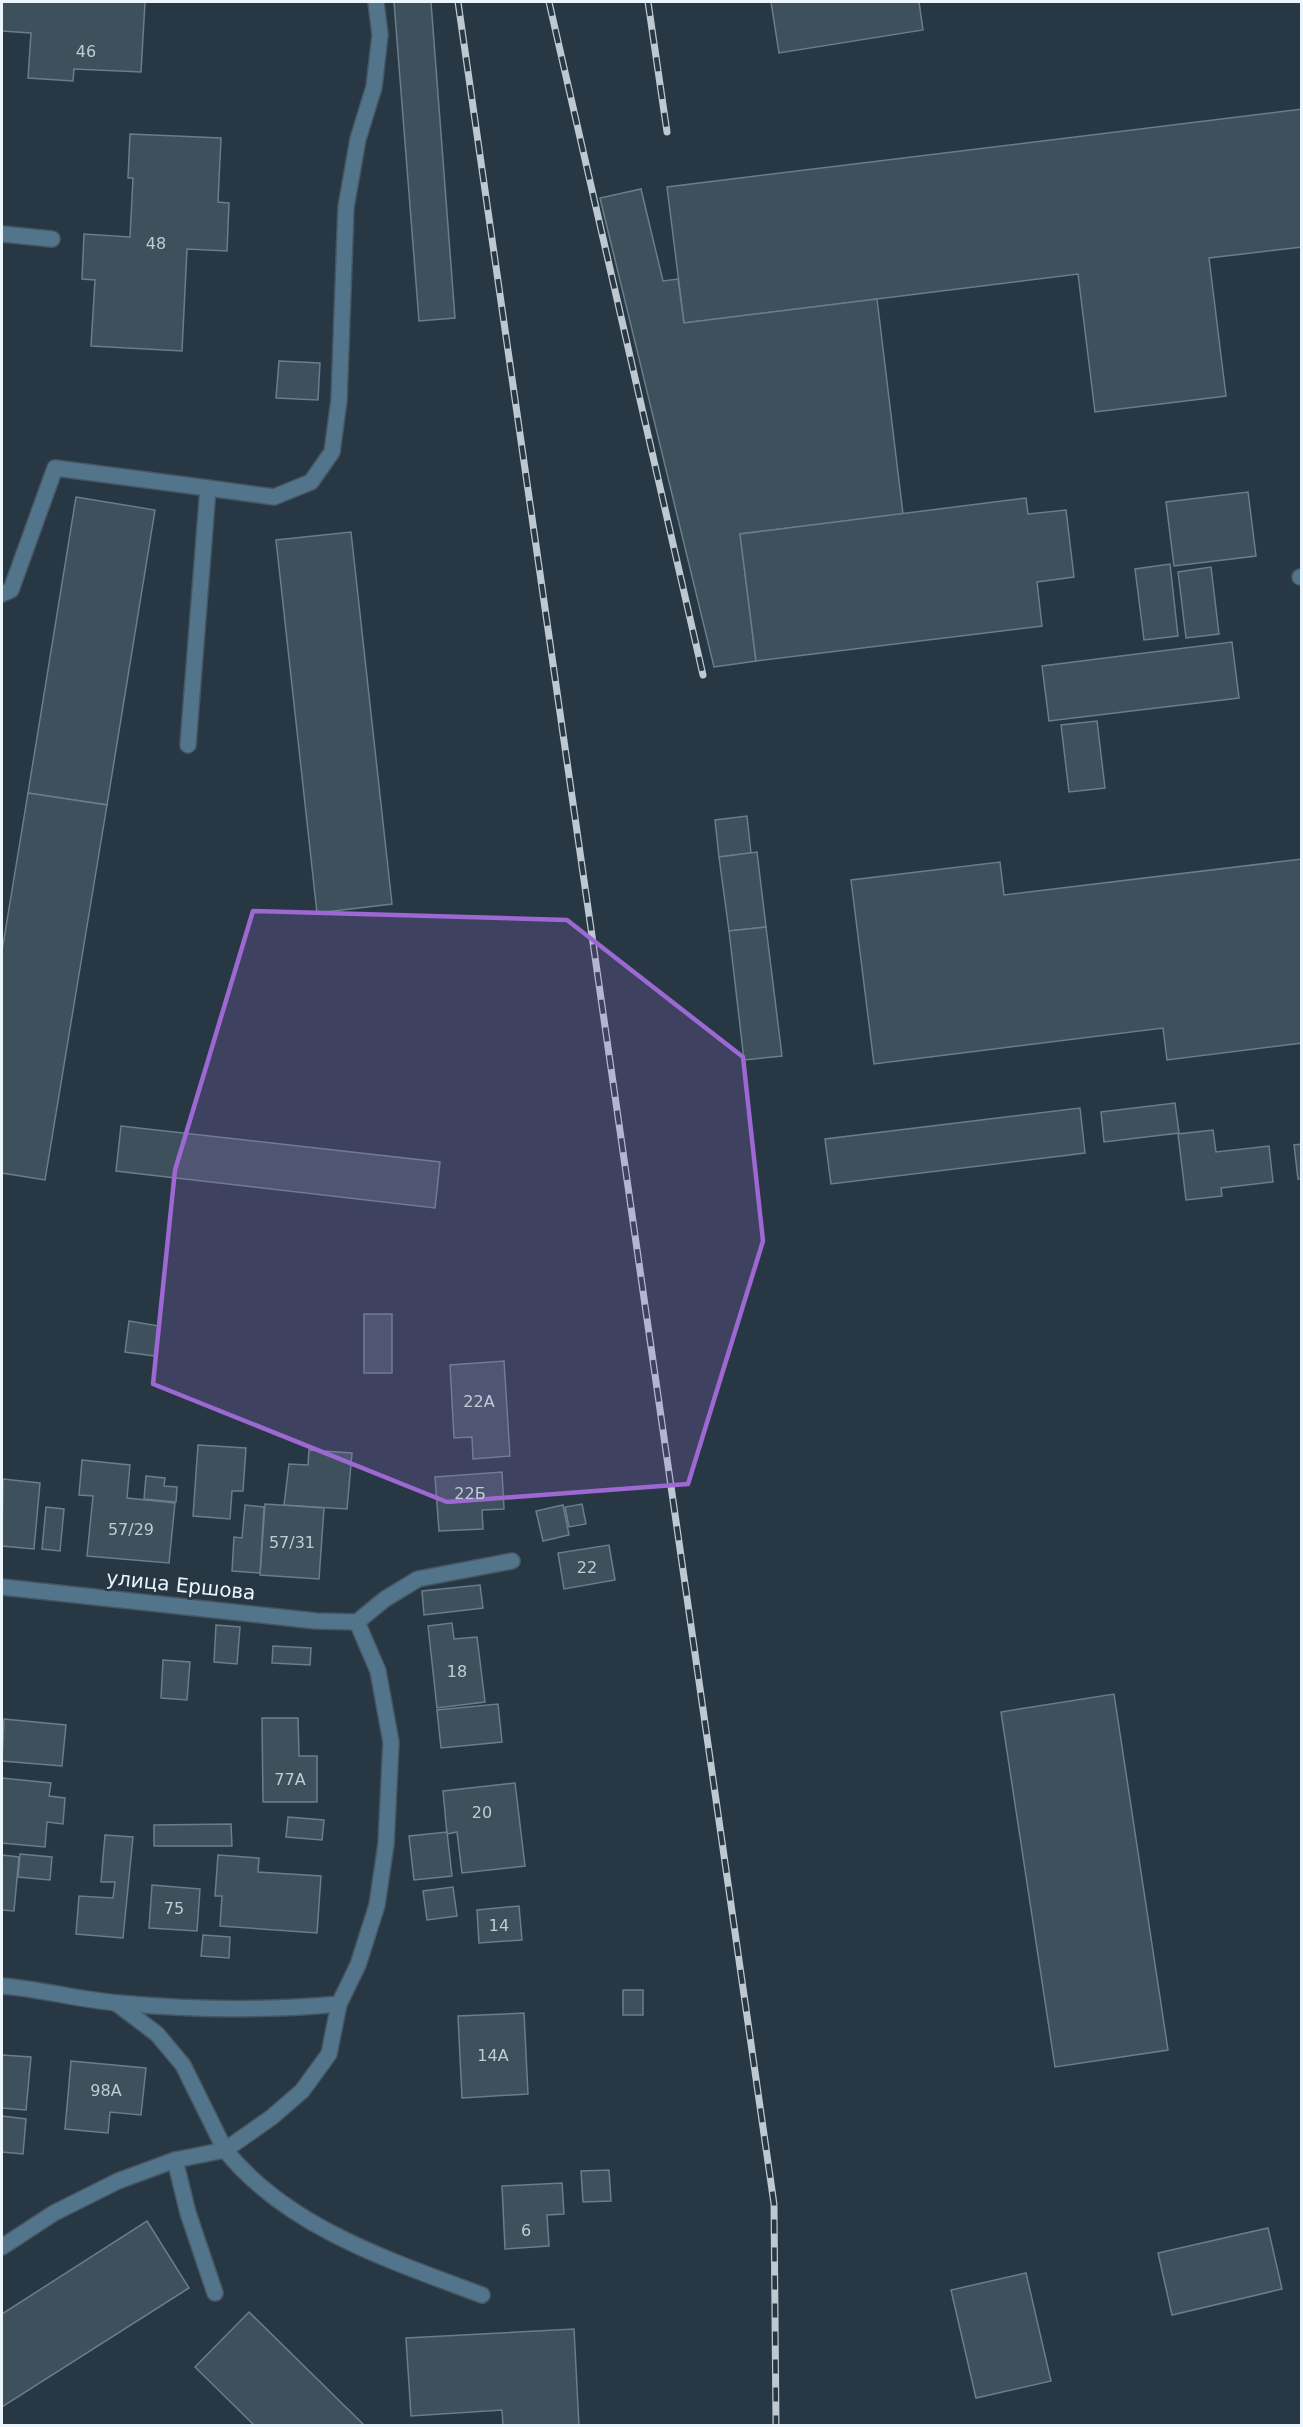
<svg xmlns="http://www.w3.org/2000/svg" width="1303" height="2427" viewBox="0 0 1303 2427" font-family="'DejaVu Sans',sans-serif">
	<rect width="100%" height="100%" fill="#273844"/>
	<g fill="#3e505c" stroke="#697d8a" stroke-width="1.5">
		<polygon points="2,2 145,2 141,72 74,69 73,81 28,78 31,33 2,31"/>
		<polygon points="394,2 431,2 455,318 419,321"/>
		<polygon points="771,2 919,2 923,30 779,53"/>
		<polygon points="1302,109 1302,247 1209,258 1226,396 1095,412 1078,274 684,323 667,187"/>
		<polygon points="130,134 221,138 218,202 229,203 227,251 187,249 182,351 91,346 95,280 82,279 84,234 130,237 133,178 128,178"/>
		<polygon points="641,189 663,281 678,279 684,323 877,299 903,514 740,534 756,661 714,667 600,198"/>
		<polygon points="279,361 320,363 318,400 276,398"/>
		<polygon points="1248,492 1256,556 1174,566 1166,502"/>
		<polygon points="76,497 155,510 107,805 28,793"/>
		<polygon points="1026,498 1028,514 1066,510 1074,577 1037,582 1042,626 756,661 740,534"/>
		<polygon points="351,532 392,904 317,913 276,540"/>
		<polygon points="1170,564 1178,636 1144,640 1135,569"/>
		<polygon points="1211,567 1219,634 1186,638 1178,572"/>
		<polygon points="1232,642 1239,698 1049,721 1042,666"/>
		<polygon points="1097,721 1105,788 1069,792 1061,725"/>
		<polygon points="28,793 107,805 45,1180 2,1173 2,951"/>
		<polygon points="747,816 751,853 719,857 715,820"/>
		<polygon points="757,852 766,927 729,931 719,857"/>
		<polygon points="1302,859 1302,1043 1167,1060 1163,1028 874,1064 851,880 1000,862 1004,895"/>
		<polygon points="766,927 782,1056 744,1060 729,931"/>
		<polygon points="1175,1103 1179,1133 1104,1142 1101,1112"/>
		<polygon points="1080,1108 1085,1153 831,1184 825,1139"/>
		<polygon points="121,1126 440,1162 435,1208 116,1171"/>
		<polygon points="1213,1130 1216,1152 1269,1146 1273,1182 1221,1188 1222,1196 1186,1200 1178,1134"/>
		<polygon points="1302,1144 1302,1179 1298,1179 1294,1145"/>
		<rect x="364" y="1314" width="28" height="59"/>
		<polygon points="129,1321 159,1326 154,1356 125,1352"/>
		<polygon points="504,1361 510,1456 473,1459 472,1437 454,1438 450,1365"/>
		<polygon points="198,1445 246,1448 243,1491 232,1491 230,1519 193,1516"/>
		<polygon points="309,1450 352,1453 347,1509 284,1505 289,1464 308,1465"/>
		<polygon points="82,1460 130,1465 127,1498 175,1503 169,1563 87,1556 93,1496 79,1495"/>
		<polygon points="502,1472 504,1509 482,1510 483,1529 439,1531 435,1477"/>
		<polygon points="146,1476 165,1478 164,1486 177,1487 176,1502 144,1499"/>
		<polygon points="3,1479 40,1483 34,1549 2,1546"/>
		<polygon points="265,1504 324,1508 319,1579 260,1575"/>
		<polygon points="582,1504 586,1524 569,1527 565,1507"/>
		<polygon points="245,1505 264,1507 260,1573 232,1571 234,1537 242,1538"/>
		<polygon points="563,1505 569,1535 543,1541 536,1511"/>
		<polygon points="46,1507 64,1509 60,1551 42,1549"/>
		<polygon points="609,1545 615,1580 564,1589 558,1553"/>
		<polygon points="480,1585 483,1608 424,1615 422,1591"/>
		<polygon points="452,1623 454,1639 477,1637 485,1702 437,1708 428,1626"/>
		<polygon points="216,1625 240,1627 237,1664 214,1662"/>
		<polygon points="273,1646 311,1648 310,1665 272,1663"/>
		<polygon points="163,1660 190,1662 187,1700 161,1698"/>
		<polygon points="1114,1694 1168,2050 1055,2067 1001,1712"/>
		<polygon points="498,1704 502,1742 441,1748 437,1710"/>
		<polygon points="262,1718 298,1718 299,1756 317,1756 317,1802 263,1802"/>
		<polygon points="4,1719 66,1725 62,1766 2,1761"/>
		<polygon points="2,1778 51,1783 49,1796 65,1798 63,1824 47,1822 45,1847 2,1843"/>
		<polygon points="515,1783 525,1866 462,1873 457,1832 447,1834 443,1791"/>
		<polygon points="288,1817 324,1820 322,1840 286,1837"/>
		<polygon points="231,1824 232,1846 154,1846 154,1825"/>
		<polygon points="447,1832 452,1876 414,1880 409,1836"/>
		<polygon points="105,1835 133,1837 123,1938 76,1934 79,1896 113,1898 115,1882 101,1882"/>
		<polygon points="20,1854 52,1857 50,1880 18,1877"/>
		<polygon points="2,1855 19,1857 14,1911 2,1910"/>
		<polygon points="218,1855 259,1858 258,1872 321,1876 317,1933 220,1926 222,1896 215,1896"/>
		<polygon points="152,1885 200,1889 197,1931 149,1928"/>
		<polygon points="453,1887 457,1916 427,1920 423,1891"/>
		<polygon points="519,1906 522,1940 479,1943 477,1910"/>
		<polygon points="203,1935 230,1937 229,1958 201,1956"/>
		<rect x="623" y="1990" width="20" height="25"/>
		<polygon points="524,2013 528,2094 462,2098 458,2016"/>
		<polygon points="2,2055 31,2057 26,2110 2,2108"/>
		<polygon points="71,2061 146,2068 141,2115 110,2112 108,2133 65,2129"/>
		<polygon points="2,2116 26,2119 23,2154 2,2152"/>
		<polygon points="609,2170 611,2201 583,2202 581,2171"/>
		<polygon points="562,2183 564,2214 547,2215 549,2246 505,2249 502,2186"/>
		<polygon points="147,2221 189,2288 2,2407 2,2314"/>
		<polygon points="1268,2228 1282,2289 1172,2315 1158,2253"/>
		<polygon points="1026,2273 1051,2381 976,2398 951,2290"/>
		<polygon points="249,2312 365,2426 255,2426 195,2367"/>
		<polygon points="574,2329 579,2426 503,2426 502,2410 411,2416 406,2338"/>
	</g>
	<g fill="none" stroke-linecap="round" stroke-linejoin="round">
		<g stroke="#465662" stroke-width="18">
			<g id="lane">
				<polyline points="2,234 52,239"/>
				<polyline points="208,488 274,497 311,482 332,452 339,400 346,207 358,139 374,87 380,35 376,2"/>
				<polyline points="1300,577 1302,577"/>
				<polyline points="2,594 11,590 55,468 208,488 188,745"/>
				<polyline points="357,1622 385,1599 418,1579 512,1561"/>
				<path d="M225 2150C288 2228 391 2261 482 2295"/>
				<polyline points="175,2160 188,2213 215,2293"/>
			</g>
		</g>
		<g stroke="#465662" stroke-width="18">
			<g id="street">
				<polyline points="2,1587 316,1621 357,1622 378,1671 391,1742 386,1844 377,1905 358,1965 339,2004 329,2054 302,2091 272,2117 225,2150 175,2160 118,2181 54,2213 2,2247"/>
				<path d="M2 1986C41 1989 80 2000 119 2003 193 2010 265 2011 339 2004"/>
				<polyline points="116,2003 157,2034 183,2065 225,2150"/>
			</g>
		</g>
		<use href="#lane" stroke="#53758c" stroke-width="15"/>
		<use href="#street" stroke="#53758c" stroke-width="15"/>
		<g stroke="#bdc8d1" stroke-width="7">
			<g id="rail">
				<polyline points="458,2 774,2204 776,2426"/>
				<polyline points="549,2 703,675"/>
				<polyline points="648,2 667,132"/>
			</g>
		</g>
		<use href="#rail" stroke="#273844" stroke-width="4.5" stroke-dasharray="14" stroke-linecap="butt"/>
	</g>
	<path fill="#9d68d2" fill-opacity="0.2" stroke="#9d68d2" stroke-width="4.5" stroke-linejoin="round" d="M253 911 567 920 743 1057 763 1241 688 1484 447 1502 153 1384 175 1170Z"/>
	<g text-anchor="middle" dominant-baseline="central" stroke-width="5" stroke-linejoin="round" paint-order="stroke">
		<g font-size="16" fill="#c0ccd5">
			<text x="86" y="51">46</text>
			<text x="156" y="243">48</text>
			<text x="479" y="1401">22А</text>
			<text x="470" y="1493">22Б</text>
			<text x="131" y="1529">57/29</text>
			<text x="292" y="1542">57/31</text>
			<text x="587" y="1567">22</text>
			<text x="457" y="1671">18</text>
			<text x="290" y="1779">77А</text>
			<text x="482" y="1812">20</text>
			<text x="174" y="1908">75</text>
			<text x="499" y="1925">14</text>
			<text x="493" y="2055">14А</text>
			<text x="106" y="2090">98А</text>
			<text x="526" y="2230">6</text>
		</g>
		<g font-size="20" fill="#ebf5fd" stroke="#273844">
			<text transform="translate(181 1585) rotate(6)">улица Ершова</text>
		</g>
	</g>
	<rect width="1303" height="2427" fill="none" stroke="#ebf5fd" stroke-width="6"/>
</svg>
